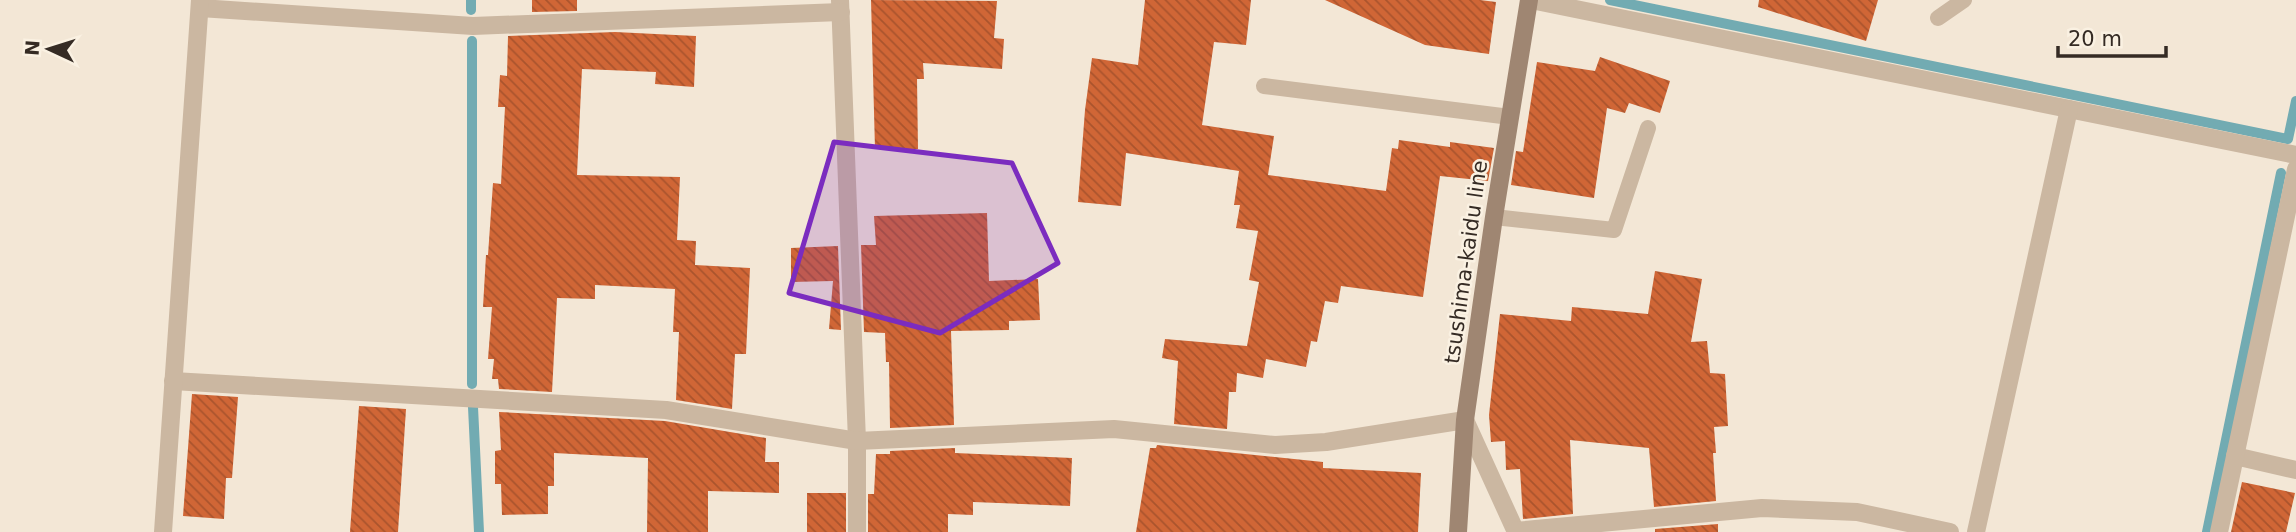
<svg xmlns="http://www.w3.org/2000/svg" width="2296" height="532" viewBox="0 0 2296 532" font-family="'DejaVu Sans',sans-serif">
	<defs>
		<pattern id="building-back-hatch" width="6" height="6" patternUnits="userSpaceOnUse" patternTransform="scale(1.75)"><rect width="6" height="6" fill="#d06636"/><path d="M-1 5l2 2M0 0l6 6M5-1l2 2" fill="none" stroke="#aa542d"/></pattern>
	</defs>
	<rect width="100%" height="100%" fill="#f3e7d6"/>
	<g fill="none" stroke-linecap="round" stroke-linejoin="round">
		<g stroke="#72abb2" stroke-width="10">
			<polyline points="471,0 471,10"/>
			<polyline points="1610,0 2288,139 2296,101"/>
			<polyline points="472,41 472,384"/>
			<polyline points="473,407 479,532"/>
			<polyline points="2207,532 2281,173"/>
		</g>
	</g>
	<g fill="url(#building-back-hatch)">
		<polygon points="532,0 577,0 577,11 532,12"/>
		<polygon points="871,0 997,1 994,38 1004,39 1002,69 923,63 924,79 917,79 918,149 875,149"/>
		<polygon points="1145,0 1251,0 1246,45 1214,42 1202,125 1274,136 1268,175 1386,191 1392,148 1398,149 1399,140 1450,147 1450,142 1494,148 1488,181 1440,176 1423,297 1341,286 1338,303 1325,301 1317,342 1311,341 1306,367 1266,359 1263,378 1237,373 1236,392 1229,392 1227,429 1174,424 1178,361 1162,358 1165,339 1247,346 1259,282 1249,280 1258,231 1236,228 1240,205 1234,205 1239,171 1126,153 1121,206 1078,202 1085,110 1092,58 1138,65"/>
		<polygon points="1325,0 1480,0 1496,2 1489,54 1425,45"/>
		<polygon points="1759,0 1878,0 1866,41 1758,7"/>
		<polygon points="615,32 696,36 694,87 655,84 656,72 582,69 577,175 680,177 677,240 696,241 695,265 750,268 746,354 735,354 732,409 676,400 679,332 673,332 675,289 595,285 595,299 557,298 552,392 499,389 498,379 492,379 494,359 488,359 492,307 483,307 486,255 488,255 493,183 501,184 505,107 498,107 500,75 507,76 508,36"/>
		<polygon points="1600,57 1670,81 1660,113 1629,103 1625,113 1607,108 1594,198 1511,185 1516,151 1523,152 1537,62 1595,71"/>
		<polygon points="987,213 989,281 1038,279 1040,320 1009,321 1009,330 951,331 954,425 890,428 889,362 886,362 885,333 864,332 861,245 876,245 874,216"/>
		<polygon points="838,246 841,330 829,329 833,281 791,282 791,248"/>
		<polygon points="1655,271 1702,279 1691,342 1707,341 1710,373 1725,374 1728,426 1714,427 1716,453 1713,453 1716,501 1654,507 1649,448 1570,440 1573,514 1523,519 1520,469 1506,470 1505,441 1491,442 1489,415 1500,314 1571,321 1572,307 1648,314"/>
		<polygon points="192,394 238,397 232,478 226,478 224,519 183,516"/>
		<polygon points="359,406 406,409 398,532 350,532"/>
		<polygon points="499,412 665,421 766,438 765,462 779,462 779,493 708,491 708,532 647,532 648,458 554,453 554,486 548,486 548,514 502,515 501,484 495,484 495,451 501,450"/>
		<polygon points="1157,445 1323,462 1323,468 1421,473 1418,532 1136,532 1150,448 1156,448"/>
		<polygon points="955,448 955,453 1072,458 1070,506 973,502 973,515 948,514 948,532 868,532 868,494 874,494 876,454 890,454 890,451"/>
		<polygon points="2242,482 2295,493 2286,532 2231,532"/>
		<rect x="807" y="493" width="39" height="39"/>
		<polygon points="1718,524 1718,532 1655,532 1655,529"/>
	</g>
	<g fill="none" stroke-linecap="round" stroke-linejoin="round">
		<g stroke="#cbb7a1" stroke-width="16">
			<polyline points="1938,18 1964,0"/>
			<polyline points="1264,86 1510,117"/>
			<polyline points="1494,217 1614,230 1648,128"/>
		</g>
		<g stroke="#cbb7a1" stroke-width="18">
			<polyline points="840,0 857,441 857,532"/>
			<polyline points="1531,0 2296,155"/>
			<polyline points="200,8 473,26 841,12"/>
			<polyline points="173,381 666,410 857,441 1114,429 1275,445 1326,442 1465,420 1516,532"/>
			<polyline points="2235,456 2296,470"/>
			<polyline points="1515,531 1762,508 1857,512 1950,532"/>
			<polyline points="163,532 200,0"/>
			<polyline points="1976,532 2069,109"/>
			<polyline points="2219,532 2296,169"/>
		</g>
		<polyline stroke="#9f8672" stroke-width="18" points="1458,532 1465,420 1494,217 1529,0"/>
	</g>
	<path fill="#7b2cbf" fill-opacity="0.2" stroke="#7b2cbf" stroke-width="5" stroke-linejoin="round" d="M834 142 1012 163 1058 263 940 333 789 293Z"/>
	<g text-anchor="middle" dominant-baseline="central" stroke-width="5" stroke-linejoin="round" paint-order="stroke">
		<g font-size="21" fill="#352b24" stroke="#faf1e2">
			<text transform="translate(1466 262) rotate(-82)">tsushima-kaidu line</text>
		</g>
	</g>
	<g transform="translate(49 49) rotate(274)" stroke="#faf1e2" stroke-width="5" paint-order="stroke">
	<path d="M0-5L12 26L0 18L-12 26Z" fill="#352b24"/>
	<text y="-10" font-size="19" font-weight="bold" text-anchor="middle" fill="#352b24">N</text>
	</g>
	<path d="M2058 46v10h108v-10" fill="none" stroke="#352b24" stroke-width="3.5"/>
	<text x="2068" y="46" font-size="21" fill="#352b24" stroke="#faf1e2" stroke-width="5" paint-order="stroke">20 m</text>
</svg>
